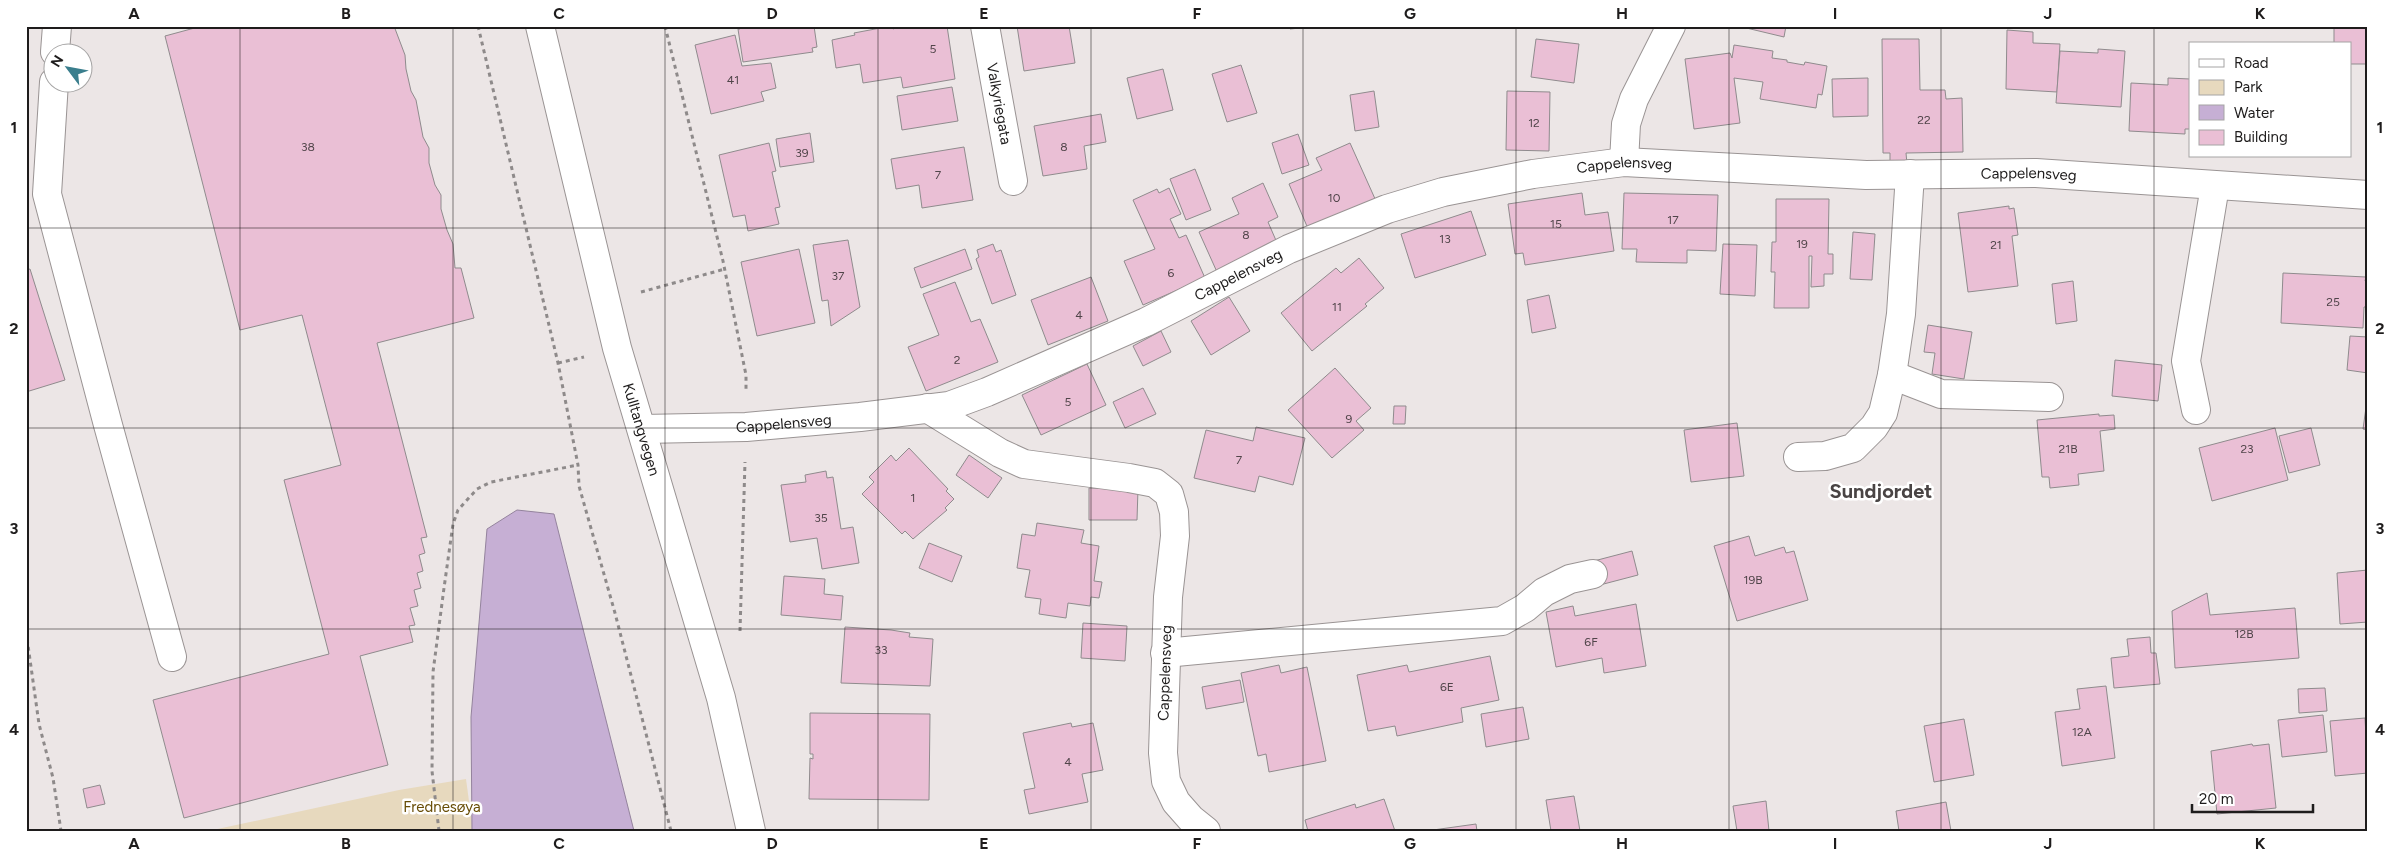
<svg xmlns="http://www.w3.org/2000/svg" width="2394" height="857" viewBox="0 0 2394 857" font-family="Figtree,sans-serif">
	<rect width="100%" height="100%" fill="#ece6e6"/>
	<polygon fill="#e7d9be" points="466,779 473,831 208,831 399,790"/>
	<polygon fill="#c6afd4" stroke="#94839d" points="517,510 554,514 634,831 472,831 471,717 487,529"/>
	<g fill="#eabfd5" stroke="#8f8b8d">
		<polygon points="202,26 394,26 405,55 406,69 411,91 416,100 423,137 429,148 429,163 435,185 441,195 441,209 447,230 453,244 455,268 461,268 474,318 377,343 427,537 421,538 425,553 419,555 423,571 417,573 421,588 414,590 418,606 410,608 415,625 409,626 413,642 360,656 388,765 184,818 153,700 329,654 284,480 341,465 302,315 240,330 165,36"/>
		<polygon points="740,26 814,26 817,47 812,48 813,52 743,62 738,29 740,29"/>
		<polygon points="891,26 893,29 902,26 947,26 955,79 903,88 901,77 863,83 860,64 836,68 832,40 855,35 854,33"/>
		<polygon points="1017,26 1069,26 1075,63 1024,71"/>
		<polygon points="1289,26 1320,26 1290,29"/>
		<polygon points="1738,26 1786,26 1784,37"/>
		<polygon points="2334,26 2368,26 2368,64 2350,64 2350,44 2334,44"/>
		<polygon points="2007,30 2033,32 2033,43 2060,44 2057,92 2006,89"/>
		<polygon points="735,35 742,66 771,63 776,88 761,92 764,101 711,114 695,45"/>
		<polygon points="1536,39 1579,44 1574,83 1531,77"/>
		<polygon points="1882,39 1919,39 1920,90 1945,90 1946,99 1962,98 1963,152 1906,153 1907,164 1890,164 1890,153 1883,153"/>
		<polygon points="1734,45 1773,51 1772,58 1787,60 1787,62 1804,65 1805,62 1827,66 1822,95 1818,94 1816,108 1760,99 1763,82 1734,78 1740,123 1694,129 1685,59 1730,53 1732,58"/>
		<polygon points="2098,49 2125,51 2121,107 2056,103 2060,51 2098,53"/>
		<polygon points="1241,65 1257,113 1227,122 1212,74"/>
		<polygon points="1163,69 1173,110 1137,119 1127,78"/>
		<polygon points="1868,78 1868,116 1833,117 1832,79"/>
		<polygon points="2168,78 2190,79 2190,129 2185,129 2185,134 2129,131 2131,83 2168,85"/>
		<polygon points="952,87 958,121 902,130 897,96"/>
		<polygon points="1374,91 1379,127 1355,131 1350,95"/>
		<polygon points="1507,91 1550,92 1549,151 1506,150"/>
		<polygon points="1101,114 1106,142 1084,146 1087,169 1043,176 1034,126"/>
		<polygon points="810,133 814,162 780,167 776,139"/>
		<polygon points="1298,134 1309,165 1282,174 1272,143"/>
		<polygon points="769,143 776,171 772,172 780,207 775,208 779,224 748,231 745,215 733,217 719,155"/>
		<polygon points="1350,143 1376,201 1309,231 1289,184 1322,170 1316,158"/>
		<polygon points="964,147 973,200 922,208 919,185 896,189 891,159"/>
		<polygon points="1195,169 1211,210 1186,220 1170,179"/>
		<polygon points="1263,183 1278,217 1268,222 1278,245 1217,272 1199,232 1239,214 1232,198"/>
		<polygon points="1169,188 1181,214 1170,219 1179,238 1186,235 1205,278 1143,305 1124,261 1155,249 1133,200 1157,189 1159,193"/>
		<polygon points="1582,193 1585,215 1608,212 1614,251 1525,265 1523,253 1515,254 1508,204"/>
		<polygon points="1624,193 1718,195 1716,251 1687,250 1687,263 1636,262 1637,249 1622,249"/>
		<polygon points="1776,199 1829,199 1828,254 1833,254 1833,274 1824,274 1824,286 1811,287 1812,256 1809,256 1809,308 1774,308 1775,272 1771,272 1772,242 1776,242"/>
		<polygon points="2009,206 2009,209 2014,208 2018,235 2012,236 2018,286 1968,292 1958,213"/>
		<polygon points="1471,211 1486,255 1415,278 1401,234"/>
		<polygon points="1853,232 1875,234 1872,280 1850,279"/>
		<polygon points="848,240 860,307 831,326 828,300 822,301 813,245"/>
		<polygon points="993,244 996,252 1001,250 1016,295 992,304 976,259 979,257 977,250"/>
		<polygon points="1723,244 1757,245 1755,296 1720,294"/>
		<polygon points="799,249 815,323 757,336 741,262"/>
		<polygon points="965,249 972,269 921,288 914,268"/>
		<polygon points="1359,258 1384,288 1365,304 1367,306 1312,351 1281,313 1336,268 1341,273"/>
		<polygon points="30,269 65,380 26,392 26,270"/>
		<polygon points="2283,273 2366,277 2365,281 2368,281 2368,307 2364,307 2363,328 2281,323"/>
		<polygon points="1091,277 1108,321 1048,345 1031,300"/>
		<polygon points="2073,281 2077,321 2056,324 2052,284"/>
		<polygon points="955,282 971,322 980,319 998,362 926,391 908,347 939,335 923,294"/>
		<polygon points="1549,295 1556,328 1532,333 1527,300"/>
		<polygon points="1229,297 1250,331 1211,355 1191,321"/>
		<polygon points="1928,325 1972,332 1964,379 1932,374 1935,353 1924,352"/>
		<polygon points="1161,331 1171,352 1143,366 1133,346"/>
		<polygon points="2350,336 2368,337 2368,373 2347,370"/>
		<polygon points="2115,360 2162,365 2158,401 2112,396"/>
		<polygon points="1087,364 1106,405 1041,435 1022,395"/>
		<polygon points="1335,368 1371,408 1356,421 1364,430 1332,458 1288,410"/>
		<polygon points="1143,388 1156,414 1125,428 1113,402"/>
		<polygon points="2368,393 2368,430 2363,429"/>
		<polygon points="1394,406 1406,406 1405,424 1393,424"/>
		<polygon points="2099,414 2099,416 2114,415 2115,429 2100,431 2104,471 2078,474 2079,485 2050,488 2049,477 2042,477 2037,420"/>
		<polygon points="1737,423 1744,476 1691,482 1684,430"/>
		<polygon points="1256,427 1305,438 1293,485 1259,476 1255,492 1194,478 1206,430 1253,441"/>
		<polygon points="2275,428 2288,480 2212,501 2199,448"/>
		<polygon points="2311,428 2320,465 2289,473 2279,436"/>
		<polygon points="909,448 948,489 946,491 954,499 945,508 947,510 913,539 905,531 902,534 862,494 874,482 869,477 891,455 896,461"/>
		<polygon points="969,455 1002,478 988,498 956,475"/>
		<polygon points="826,471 827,478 833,477 841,529 853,527 859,563 822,569 817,538 790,542 781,485 806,482 805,475"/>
		<polygon points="1089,488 1138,489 1137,520 1089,520"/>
		<polygon points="1037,523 1084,530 1081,543 1099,546 1094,581 1102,582 1099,598 1091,597 1090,606 1068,603 1066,618 1039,614 1041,599 1025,597 1030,570 1017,568 1022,534 1035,536"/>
		<polygon points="1749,536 1755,556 1784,547 1786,553 1794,551 1808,600 1737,621 1714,546"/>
		<polygon points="929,543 962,556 952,582 919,568"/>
		<polygon points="1632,551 1638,575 1596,586 1590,562"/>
		<polygon points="2368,570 2368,622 2340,624 2337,573"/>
		<polygon points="784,576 825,579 824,594 843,596 841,620 781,615"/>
		<polygon points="2207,593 2210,615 2295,608 2299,658 2175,668 2172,611"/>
		<polygon points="1636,604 1646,666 1604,673 1602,658 1556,667 1546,612 1573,606 1575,616"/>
		<polygon points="1083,623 1127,626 1125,661 1081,658"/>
		<polygon points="845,627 891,630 910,633 909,637 933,639 930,686 841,683"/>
		<polygon points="2150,637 2151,653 2156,653 2160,684 2114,688 2111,658 2129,656 2127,639"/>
		<polygon points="1490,656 1499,700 1461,708 1463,722 1397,736 1395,726 1368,731 1357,675 1407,665 1409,672"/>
		<polygon points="1279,665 1281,673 1307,667 1326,761 1269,772 1266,754 1258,756 1241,673"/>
		<polygon points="1240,680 1244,702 1206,709 1202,687"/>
		<polygon points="2106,686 2115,758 2062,766 2055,712 2080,709 2077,689"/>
		<polygon points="2325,688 2327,711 2299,713 2298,689"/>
		<polygon points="1523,707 1529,739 1486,747 1481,714"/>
		<polygon points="810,713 930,714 929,800 809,799 810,758 813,759 813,754 810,754"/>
		<polygon points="2323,715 2327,752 2282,757 2278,720"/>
		<polygon points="2365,718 2368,773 2335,776 2330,721"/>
		<polygon points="1964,719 1974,775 1934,782 1924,726"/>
		<polygon points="1071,723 1072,727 1093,723 1103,770 1082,774 1088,802 1029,814 1024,790 1035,788 1023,733"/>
		<polygon points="2252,744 2253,746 2269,744 2276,808 2217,814 2211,751"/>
		<polygon points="100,785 105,804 87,808 83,789"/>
		<polygon points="1574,796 1580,831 1551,831 1546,800"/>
		<polygon points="1384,799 1395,831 1308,831 1305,820 1355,804 1356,808"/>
		<polygon points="1766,801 1769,831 1737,831 1733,806"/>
		<polygon points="1946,802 1951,831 1899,831 1896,811"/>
		<polygon points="1476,824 1477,831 1433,830"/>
	</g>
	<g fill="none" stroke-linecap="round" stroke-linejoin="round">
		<g stroke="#9a9494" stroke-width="30">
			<g id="minor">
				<path id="s1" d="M540 26 617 348 721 698 751 831"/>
				<path id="s2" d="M985 26 1013 181"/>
				<polyline points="55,52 57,26"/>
				<polyline points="54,82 47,194 108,425 172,657"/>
				<polyline points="1624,162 1626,124 1634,99 1671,26"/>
				<polyline points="1892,375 1941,394 2049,397"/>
				<polyline points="927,408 1000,453 1024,464 1129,478 1155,483 1169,494 1174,512 1175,536 1168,597 1163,753 1166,781 1176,802 1191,819 1206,831"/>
				<polyline points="2196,410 2186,361 2215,186"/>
				<path id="s3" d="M642 429 746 427 860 417 949 406 987 392 1146 322 1289 249 1387 209 1443 192 1533 174 1624 162 1866 175 2036 173 2368 195"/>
				<polyline points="1798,457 1825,456 1853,448 1874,427 1883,413 1892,375 1901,314 1910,174"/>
				<polyline points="1165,653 1502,621 1525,608 1544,592 1570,579 1593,574"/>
			</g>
		</g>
		<g stroke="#8e8a8a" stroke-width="3" stroke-dasharray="4 4" stroke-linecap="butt">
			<polyline points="478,26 558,363 578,465 579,486 615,613 671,831"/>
			<polyline points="665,26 723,261 746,375 746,391"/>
			<polyline points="641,292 725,269"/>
			<polyline points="558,363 584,357"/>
			<polyline points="26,631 39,724 53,778 61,831"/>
			<polyline points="740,631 745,462"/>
			<polyline points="439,831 432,771 433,672 444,588 453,524 458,510 477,489 491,482 578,465"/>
		</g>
		<use href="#minor" stroke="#fff" stroke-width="28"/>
	</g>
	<path fill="none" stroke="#1e1c1c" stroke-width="1" stroke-opacity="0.55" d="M240 26V831M453 26V831M665 26V831M878 26V831M1091 26V831M1303 26V831M1516 26V831M1729 26V831M1941 26V831M2154 26V831M26 228H2368M26 428H2368M26 629H2368"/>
	<g text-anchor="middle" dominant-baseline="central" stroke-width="5" stroke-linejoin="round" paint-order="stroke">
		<g font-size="12" fill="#51454a">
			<text x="933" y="49">5</text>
			<text x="733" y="80">41</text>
			<text x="1924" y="120">22</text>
			<text x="1534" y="123">12</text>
			<text x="308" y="147">38</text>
			<text x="1064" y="147">8</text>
			<text x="802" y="153">39</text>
			<text x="938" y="175">7</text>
			<text x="1334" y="198">10</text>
			<text x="1673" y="220">17</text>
			<text x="1556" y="224">15</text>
			<text x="1246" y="235">8</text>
			<text x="1445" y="239">13</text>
			<text x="1802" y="244">19</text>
			<text x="1996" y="245">21</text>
			<text x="1171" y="273">6</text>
			<text x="838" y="276">37</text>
			<text x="2333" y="302">25</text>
			<text x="1337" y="307">11</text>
			<text x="1079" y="315">4</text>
			<text x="957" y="360">2</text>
			<text x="1068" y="402">5</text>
			<text x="1349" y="419">9</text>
			<text x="2068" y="449">21B</text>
			<text x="2247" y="449">23</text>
			<text x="1239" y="460">7</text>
			<text x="913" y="498">1</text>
			<text x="821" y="518">35</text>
			<text x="1753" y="580">19B</text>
			<text x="2244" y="634">12B</text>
			<text x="1591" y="642">6F</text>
			<text x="881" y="650">33</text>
			<text x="1447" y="687">6E</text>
			<text x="2082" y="732">12A</text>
			<text x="1068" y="762">4</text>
		</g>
		<g font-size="15" fill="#1e1c1c" stroke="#fff">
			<text stroke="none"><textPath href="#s2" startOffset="79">Valkyriegata</textPath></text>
			<text stroke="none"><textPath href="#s3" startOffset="1031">Cappelensveg</textPath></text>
			<text stroke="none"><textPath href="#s3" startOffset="1436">Cappelensveg</textPath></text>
			<text stroke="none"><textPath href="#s3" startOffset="626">Cappelensveg</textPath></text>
			<text stroke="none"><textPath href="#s3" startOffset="142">Cappelensveg</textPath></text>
			<text stroke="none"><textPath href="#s1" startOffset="416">Kulltangvegen</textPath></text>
			<text transform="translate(1165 673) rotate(-88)">Cappelensveg</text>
		</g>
		<g font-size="15" fill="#674c05" stroke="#fff">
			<text x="442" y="807">Frednesøya</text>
		</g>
		<g font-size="20" font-weight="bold" fill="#494444" stroke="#fff">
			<text x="1881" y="491">Sundjordet</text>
		</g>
	</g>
	<rect width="2394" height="857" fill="none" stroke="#ffffff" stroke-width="55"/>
	<rect x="2189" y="42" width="162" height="115" fill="#ffffff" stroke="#a5a4a4"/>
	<rect x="2199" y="59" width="25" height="8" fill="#ffffff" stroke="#a5a4a4"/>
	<text x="2234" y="68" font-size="15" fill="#1e1c1c">Road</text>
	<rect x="2199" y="80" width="25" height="15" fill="#e7d9be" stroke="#a5a4a4"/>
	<text x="2234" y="92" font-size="15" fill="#1e1c1c">Park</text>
	<rect x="2199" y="105" width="25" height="15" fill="#c6afd4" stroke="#a5a4a4"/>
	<text x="2234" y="118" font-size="15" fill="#1e1c1c">Water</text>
	<rect x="2199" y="130" width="25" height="15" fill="#eabfd5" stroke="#a5a4a4"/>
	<text x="2234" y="142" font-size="15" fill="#1e1c1c">Building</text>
	<g transform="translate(68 68) rotate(302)"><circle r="24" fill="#ffffff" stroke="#a5a4a4"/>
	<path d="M0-4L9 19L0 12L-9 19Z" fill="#3a7e8d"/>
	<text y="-8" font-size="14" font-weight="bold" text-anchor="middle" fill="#1e1c1c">N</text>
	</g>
	<path d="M2192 804v8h121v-8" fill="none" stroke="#1e1c1c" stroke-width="2.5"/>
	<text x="2199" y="804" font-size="15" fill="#1e1c1c" stroke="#ffffff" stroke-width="4" paint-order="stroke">20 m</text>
	<rect x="28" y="28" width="2338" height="802" fill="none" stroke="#1e1c1c" stroke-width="2"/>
	<g font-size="16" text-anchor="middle" font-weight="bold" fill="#1e1c1c">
		<text x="134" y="19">A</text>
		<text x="346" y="19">B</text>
		<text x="559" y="19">C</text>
		<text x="772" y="19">D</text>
		<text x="984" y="19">E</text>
		<text x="1197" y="19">F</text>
		<text x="1410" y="19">G</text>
		<text x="1622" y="19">H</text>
		<text x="1835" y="19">I</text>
		<text x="2048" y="19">J</text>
		<text x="2260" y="19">K</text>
		<text x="14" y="133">1</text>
		<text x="2380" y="133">1</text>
		<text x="14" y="334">2</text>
		<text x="2380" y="334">2</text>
		<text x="14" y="534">3</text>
		<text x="2380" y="534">3</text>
		<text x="14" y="735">4</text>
		<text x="2380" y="735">4</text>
		<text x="134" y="849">A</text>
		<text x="346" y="849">B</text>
		<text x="559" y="849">C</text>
		<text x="772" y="849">D</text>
		<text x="984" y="849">E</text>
		<text x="1197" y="849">F</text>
		<text x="1410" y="849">G</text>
		<text x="1622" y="849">H</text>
		<text x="1835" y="849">I</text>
		<text x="2048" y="849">J</text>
		<text x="2260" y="849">K</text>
	</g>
</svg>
